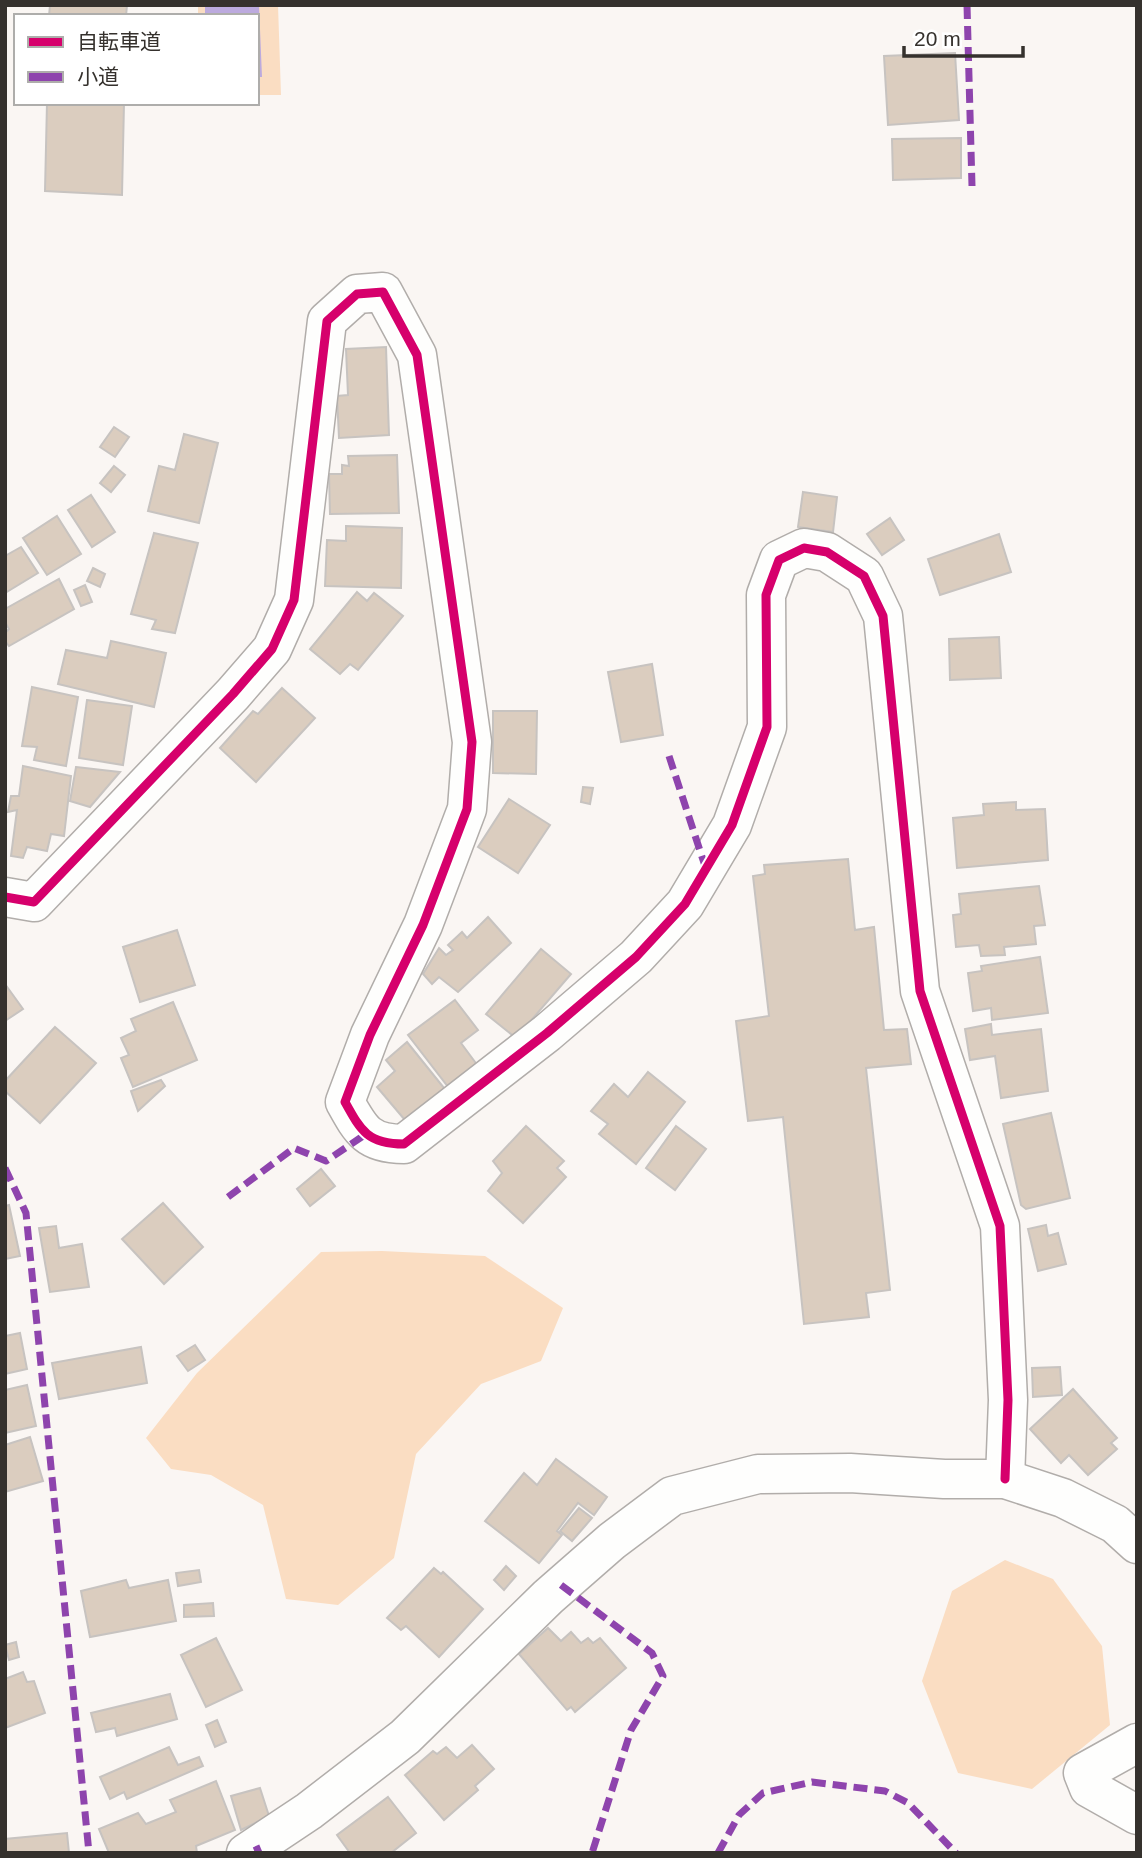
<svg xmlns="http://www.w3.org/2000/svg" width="1142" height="1858" viewBox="0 0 1142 1858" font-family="Arial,'Noto Sans JP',sans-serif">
	<rect width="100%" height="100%" fill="#faf6f3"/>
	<g fill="#faddc2">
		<polygon points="198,5 278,5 281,95 257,95 257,16 198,16"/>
		<polygon points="382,1251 485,1256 563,1308 541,1361 481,1384 416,1454 394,1558 338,1605 286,1599 263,1505 211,1475 171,1469 146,1438 197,1373 321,1252"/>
		<polygon points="1005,1560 1053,1579 1102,1646 1110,1725 1032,1789 958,1773 922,1681 952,1591"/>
	</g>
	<polygon fill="#bcaade" points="205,5 259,5 262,77 257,77 257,16 205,16"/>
	<g fill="#dbcdbf" stroke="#c7c3c0" stroke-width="2">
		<polygon points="50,5 127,5 126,16 49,16"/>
		<polygon points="955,53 959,120 888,125 884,56"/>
		<polygon points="47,103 124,103 122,195 45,191"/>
		<polygon points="961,138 961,178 893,180 892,139"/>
		<polygon points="386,347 389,435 339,438 337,396 348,395 346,349"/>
		<polygon points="114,427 129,437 115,457 100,447"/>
		<polygon points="184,434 218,443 199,523 148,511 159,466 175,470"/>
		<polygon points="397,455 399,513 330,514 329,474 342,474 342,465 349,466 348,456"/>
		<polygon points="114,466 125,475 111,492 100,483"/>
		<polygon points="803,492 837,497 833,532 798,527"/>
		<polygon points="91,495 115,532 92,547 68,510"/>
		<polygon points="57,516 81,554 47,575 23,538"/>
		<polygon points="890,518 904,540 882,555 867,534"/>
		<polygon points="346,526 402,528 401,588 325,586 327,540 346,541"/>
		<polygon points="154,533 198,543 175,633 152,629 156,620 131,614"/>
		<polygon points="999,534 1011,572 940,595 928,559"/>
		<polygon points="21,547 38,573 5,593 5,556"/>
		<polygon points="93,568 105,574 100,587 87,581"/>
		<polygon points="59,579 74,609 9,646 5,641 5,633 9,629 5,622 5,609"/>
		<polygon points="85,585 92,602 81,606 74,590"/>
		<polygon points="357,592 367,601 374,593 403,616 358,670 350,664 340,674 310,649"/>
		<polygon points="999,637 1001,678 950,680 949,639"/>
		<polygon points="111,641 166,653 154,707 58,684 66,650 107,658"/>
		<polygon points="652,664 663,735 621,742 608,672"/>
		<polygon points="32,687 78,697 66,766 34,760 37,747 22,746"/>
		<polygon points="282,688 315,718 256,782 220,748 253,711 258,714"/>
		<polygon points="87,700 132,706 123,765 79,758"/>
		<polygon points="493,711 537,711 536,774 493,773"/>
		<polygon points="23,766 71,776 64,836 51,834 47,851 27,847 23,858 11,856 17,810 8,812 11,796 19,796"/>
		<polygon points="76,767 120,772 90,807 70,801"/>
		<polygon points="583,787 593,788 590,804 581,802"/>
		<polygon points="509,799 550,825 518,873 478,847"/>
		<polygon points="1016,802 1016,810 1045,809 1048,860 957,868 953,818 984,815 983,804"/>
		<polygon points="848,859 855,930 874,927 884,1030 907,1029 911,1064 866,1068 890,1290 866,1293 869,1317 804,1324 783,1117 748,1121 736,1021 769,1016 753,876 765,874 764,865"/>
		<polygon points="1039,886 1045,925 1034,926 1036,944 1004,947 1005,955 981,956 979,945 956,947 953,915 961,914 959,894"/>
		<polygon points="488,917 511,943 458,992 439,977 432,984 423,974 439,948 446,955 453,950 448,945 462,932 467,938"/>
		<polygon points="177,930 195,985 140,1002 123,947"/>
		<polygon points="541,949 571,974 516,1038 486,1014"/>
		<polygon points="1040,957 1048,1013 992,1020 991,1008 973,1011 968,973 982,971 981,966"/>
		<polygon points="5,984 23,1009 5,1021"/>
		<polygon points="455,1000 478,1030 461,1043 478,1066 449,1088 408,1035"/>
		<polygon points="173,1002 197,1060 133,1087 121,1058 129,1055 121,1038 136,1031 131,1019"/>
		<polygon points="991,1024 992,1035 1041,1029 1048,1091 1001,1098 995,1056 970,1060 965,1029"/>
		<polygon points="55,1027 96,1063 40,1123 5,1091 5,1081"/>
		<polygon points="407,1042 448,1093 410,1126 377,1087 395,1071 386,1060"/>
		<polygon points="648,1072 685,1102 636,1164 599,1134 608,1124 591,1111 614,1084 628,1097"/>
		<polygon points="161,1080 165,1086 138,1111 131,1091"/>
		<polygon points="1051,1113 1070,1198 1026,1209 1021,1205 1003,1124"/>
		<polygon points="526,1126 564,1161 557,1168 566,1177 523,1223 488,1191 502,1173 493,1161"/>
		<polygon points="676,1126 706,1149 675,1190 646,1168"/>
		<polygon points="321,1169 335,1186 310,1206 297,1189"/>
		<polygon points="163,1203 203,1247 164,1284 122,1239"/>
		<polygon points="9,1205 20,1256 5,1259 5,1206"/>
		<polygon points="1046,1225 1048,1236 1058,1233 1066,1264 1038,1271 1028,1229"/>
		<polygon points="56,1226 59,1248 82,1244 89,1287 50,1292 39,1228"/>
		<polygon points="20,1333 27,1369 5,1374 5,1336"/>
		<polygon points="195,1345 205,1360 188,1371 177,1356"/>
		<polygon points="141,1347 147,1383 59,1399 52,1363"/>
		<polygon points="1060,1367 1062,1395 1033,1397 1032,1368"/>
		<polygon points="27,1385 36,1426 5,1433 5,1390"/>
		<polygon points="1073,1389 1117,1438 1111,1443 1117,1449 1088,1475 1069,1455 1061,1463 1030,1429"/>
		<polygon points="30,1437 43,1481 5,1492 5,1445"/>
		<polygon points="556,1459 607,1497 594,1515 578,1503 557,1531 562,1535 539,1563 485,1521 524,1473 537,1485"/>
		<polygon points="579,1508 592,1518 572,1541 560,1531"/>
		<polygon points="506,1566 516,1576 504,1590 494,1580"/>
		<polygon points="434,1568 441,1574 443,1572 483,1609 439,1657 406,1626 401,1630 387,1618"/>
		<polygon points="199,1570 201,1582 178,1586 176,1573"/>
		<polygon points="126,1580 129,1588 168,1580 176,1621 90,1637 81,1591"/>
		<polygon points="213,1603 214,1616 184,1617 184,1605"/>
		<polygon points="548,1628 561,1641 571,1632 581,1643 588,1638 593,1643 600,1638 626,1668 575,1712 571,1707 567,1710 519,1654"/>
		<polygon points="216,1638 242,1690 206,1707 181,1655"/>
		<polygon points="16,1642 19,1657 9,1660 5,1645"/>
		<polygon points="23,1672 27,1682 34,1681 45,1713 5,1728 5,1679"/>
		<polygon points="170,1694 177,1719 117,1736 115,1728 96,1732 91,1713"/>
		<polygon points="217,1720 226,1742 215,1747 206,1725"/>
		<polygon points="472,1745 494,1769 475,1786 478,1790 444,1820 405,1775 433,1751 437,1754 446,1747 457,1758"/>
		<polygon points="169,1747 178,1765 199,1757 203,1766 127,1799 124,1792 110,1799 100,1777"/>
		<polygon points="216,1781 235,1830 196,1846 197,1853 109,1853 99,1829 138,1813 146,1824 176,1812 170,1800"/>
		<polygon points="260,1788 269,1816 241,1830 231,1796"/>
		<polygon points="388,1797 416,1833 391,1853 350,1853 337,1835"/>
		<polygon points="67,1833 69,1853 5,1853 5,1839"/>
	</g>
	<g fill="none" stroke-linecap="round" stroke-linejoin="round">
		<g stroke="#b1adaa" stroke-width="41">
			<g id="street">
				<path d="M5 897 34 902 233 694 272 649 294 600 327 321 357 294 383 292 417 355 472 742 467 809 423 925 370 1035 345 1102C361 1131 368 1144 404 1144L547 1033 636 957 685 904 732 825 767 727 766 595 779 560 804 548 827 552 864 576 883 616 920 991 1000 1226 1008 1400 1005 1479"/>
				<polyline points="1137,1743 1083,1773 1089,1788 1137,1815"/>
				<polyline points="246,1853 309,1811 405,1737 548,1597 612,1541 672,1496 758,1474 850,1473 944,1479 1005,1479 1063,1498 1115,1524 1137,1544"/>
			</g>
		</g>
		<use href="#street" stroke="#fefefd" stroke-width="38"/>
		<g stroke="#8e44ad" stroke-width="7" stroke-dasharray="14 7" stroke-linecap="butt">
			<polyline points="967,5 972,186"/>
			<polyline points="669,756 706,869"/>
			<polyline points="5,1168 26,1213 89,1853"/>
			<polyline points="228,1197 294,1148 326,1161 366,1134"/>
			<polyline points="561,1585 652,1653 663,1676 631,1730 592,1853"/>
			<polyline points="256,1846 259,1853"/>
			<polyline points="718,1853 739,1815 763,1793 812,1782 885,1791 908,1803 956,1853"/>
		</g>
		<g stroke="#fff" stroke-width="13">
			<path id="cycleway" d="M5 897 34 902 233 694 272 649 294 600 327 321 357 294 383 292 417 355 472 742 467 809 423 925 370 1035 345 1102C361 1131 368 1144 404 1144L547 1033 636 957 685 904 732 825 767 727 766 595 779 560 804 548 827 552 864 576 883 616 920 991 1000 1226 1008 1400 1005 1479"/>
		</g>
		<use href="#cycleway" stroke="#d6006c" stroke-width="9"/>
	</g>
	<rect width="1142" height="1858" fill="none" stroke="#35312d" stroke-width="14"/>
	<rect x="14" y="14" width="245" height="91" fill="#ffffff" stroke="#aeadab" stroke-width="2"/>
	<rect x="28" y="37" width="35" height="10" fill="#d6006c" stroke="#aeadab" stroke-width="2"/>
	<text x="77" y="49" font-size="21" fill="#35312d">自転車道</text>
	<rect x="28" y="72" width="35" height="10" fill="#8e44ad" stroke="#aeadab" stroke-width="2"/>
	<text x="77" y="84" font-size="21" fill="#35312d">小道</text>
	<path d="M904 46v10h119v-10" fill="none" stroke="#35312d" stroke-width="3.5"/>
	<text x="914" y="46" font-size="21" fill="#35312d" stroke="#ffffff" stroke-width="5" paint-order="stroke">20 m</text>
</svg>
